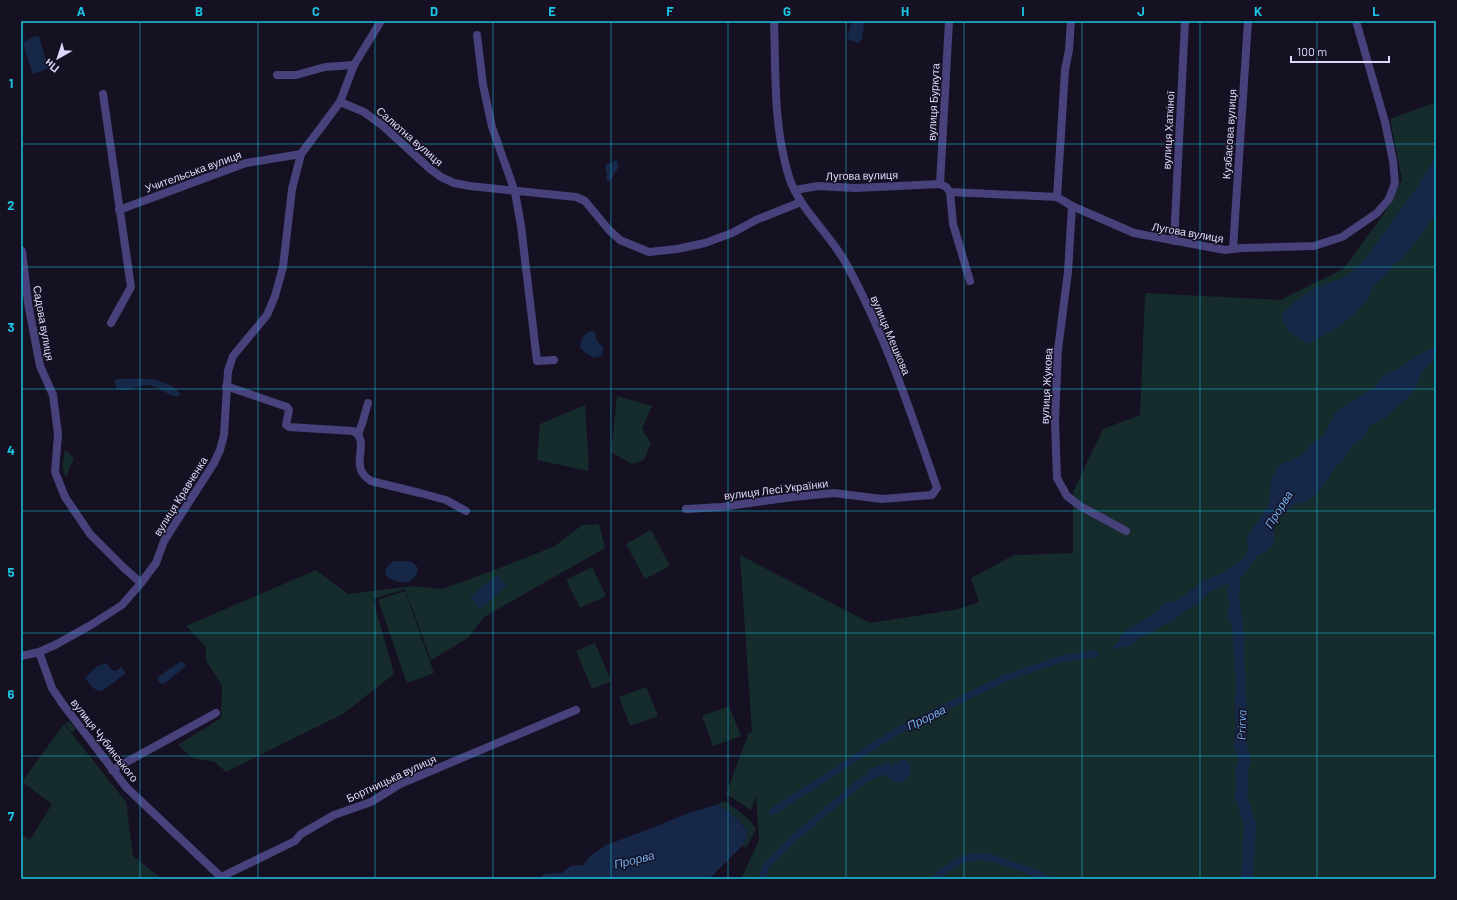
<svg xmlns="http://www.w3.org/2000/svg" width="1457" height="900" viewBox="0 0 1457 900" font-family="Barlow,sans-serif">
	<rect width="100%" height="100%" fill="#151123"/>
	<g fill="#152b2c">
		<polygon points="1436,102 1436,879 741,879 759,840 756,796 751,810 726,794 749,732 752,733 740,555 870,623 959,609 979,602 971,578 1014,555 1073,553 1073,492 1103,429 1140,415 1145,293 1280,300 1343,269 1383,215 1402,180 1390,119"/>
		<polygon points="617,396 652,406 642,429 651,443 644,460 632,464 611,452"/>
		<polygon points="585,405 589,471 537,460 540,424"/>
		<path d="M65 450 74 458 66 477C61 468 63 461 65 450Z"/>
		<polygon points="599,524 605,548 484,617 468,638 431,660 405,589 373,599 394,674 343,714 226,772 215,762 192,758 178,745 221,718 222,685 206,661 206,647 186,626 316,570 348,594 413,586 442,589 497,569 555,546 582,525"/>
		<polygon points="651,530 670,566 645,579 626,544"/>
		<polygon points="592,567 606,596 580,608 566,580"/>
		<polygon points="405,591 434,673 407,683 378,600"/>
		<polygon points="595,643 611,681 592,689 576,651"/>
		<polygon points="646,687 658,716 630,726 619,697"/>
		<polygon points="729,706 741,736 713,746 702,716"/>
		<polygon points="69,721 76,729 72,733 65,724"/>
		<polygon points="64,724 126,802 133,856 162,879 21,879 21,834 30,840 52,804 22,782"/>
		<path d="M724 801C736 809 748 816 756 829L746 848 742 845C743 843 746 840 747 837 750 825 726 808 716 805Z"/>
	</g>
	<g fill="#162748">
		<polygon points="853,21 864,22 862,40 858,43 847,39 850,27"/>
		<polygon points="35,36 39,36 48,69 33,74 24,47 24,42"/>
		<polygon points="1436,157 1436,215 1402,259 1395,263 1382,279 1374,284 1368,298 1355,314 1332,331 1307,344 1289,331 1282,320 1283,313 1293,303 1317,287 1346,277 1365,259 1418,186"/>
		<polygon points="616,159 619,166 610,181 606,180 607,175 605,166 607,163 611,164"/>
		<path d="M591 331 595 332 597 341 604 348 601 356 594 358 584 352 580 347C581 339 584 334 591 331Z"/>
		<polygon points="1436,346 1436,357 1421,373 1416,388 1408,398 1399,404 1385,418 1369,426 1363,438 1353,444 1342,461 1335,467 1327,481 1314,496 1306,502 1295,503 1281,517 1276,519 1274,530 1274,542 1268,550 1257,556 1240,579 1239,598 1243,621 1246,700 1242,722 1239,717 1235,703 1236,684 1232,628 1227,615 1230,604 1227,593 1230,582 1208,593 1197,605 1184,611 1173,621 1161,626 1152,633 1141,637 1131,645 1110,650 1119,641 1122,633 1160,610 1164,603 1176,601 1205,580 1223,573 1242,560 1248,552 1247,537 1269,505 1271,478 1279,465 1301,456 1310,444 1324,436 1335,412 1375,387 1384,374 1396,370 1418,355"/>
		<path d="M117 379C136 378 169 376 180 394L178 397C167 396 157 384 145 385 136 386 126 393 117 389L114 380Z"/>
		<path d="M394 561C404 562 413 558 418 569 415 586 397 585 385 575 385 568 388 565 394 561Z"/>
		<polygon points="497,575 507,586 480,609 470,597"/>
		<polygon points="181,661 186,664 185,667 165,683 161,684 158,681 158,677"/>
		<path d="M106 663 112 670 116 671 121 667 126 673 102 691C94 692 90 683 85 678L96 667Z"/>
		<path d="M902 759H905C916 767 910 786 895 782 891 781 887 777 884 774L876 778 868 771 872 768 888 762 891 766Z"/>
		<polygon points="716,805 722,807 737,818 747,831 747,837 742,846 709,879 593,879 589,877 586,879 540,879 544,874 562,873 571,866 583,865 591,855 606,845 652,828 691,812"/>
	</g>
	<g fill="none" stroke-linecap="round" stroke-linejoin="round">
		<g stroke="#162748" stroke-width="7">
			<polyline points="772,812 897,731 1005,678 1061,659 1095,654"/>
			<polyline points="762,879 766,866 794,838 863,780 880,772"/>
			<path d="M935 879C948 865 967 854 987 857 996 859 1005 862 1013 865 1025 869 1037 873 1048 879"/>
		</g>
		<polyline stroke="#162748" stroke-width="12" points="1241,705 1242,722 1240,744 1245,760 1241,772 1242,784 1241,797 1250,824 1247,879"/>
		<g stroke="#47427c" stroke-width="8">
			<polyline points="477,35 483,85 492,127 515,192 521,226 537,361 554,360"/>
			<polyline points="277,75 296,75 325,67 354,65"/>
			<polyline points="103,94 131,287 111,323"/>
			<polyline points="340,102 364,112 383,126 429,168 441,177 454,183 470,186 576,197 585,201 609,230 620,240 649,252 677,249 705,243 732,233 756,220 801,202"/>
			<polyline points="940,184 949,21"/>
			<polyline points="795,190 818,186 855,188 940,184 946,187 950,192 1057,197 1072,206 1134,233 1225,250 1241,248 1314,246 1342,237 1377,213 1389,199 1395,183 1393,161 1385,122 1356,21"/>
			<polyline points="950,192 953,224 970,281"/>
			<polyline points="1057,197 1065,70 1069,50 1071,21"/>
			<polyline points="1072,206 1068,272 1058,349 1055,422 1057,478 1067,496 1080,506 1126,531"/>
			<polyline points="119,210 246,163 301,154"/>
			<polyline points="1174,241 1185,21"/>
			<polyline points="1233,249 1248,21"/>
			<polyline points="21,250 22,251 28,303 40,366 53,395 58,434 55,472 65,497 90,534 124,568 141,583"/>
			<path d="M226 386 287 407 289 410 286 425 289 427 353 431C373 442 346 466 371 481L420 493 446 500 466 511"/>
			<polyline points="358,434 362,424 368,403"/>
			<path d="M686 509 721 507 793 497 834 493 882 499 932 495 937 488C911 413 886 337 848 267 832 235 800 211 789 177 773 126 776 73 774 21"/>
			<polyline points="39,652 52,688 62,703 126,787 223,879"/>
			<polyline points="21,656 39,652 55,645 91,625 122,605 141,583 156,563 164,541 214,463 220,450 224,435 228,371 233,356 267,315 275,296 283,267 292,189 301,154 340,102 354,65 381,21"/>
			<polyline points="112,770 216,713"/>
			<polyline points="221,877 295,841 301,834 334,815 371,802 400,784 576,710"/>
		</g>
	</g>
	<path fill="none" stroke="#1cc3e2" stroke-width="1" stroke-opacity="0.55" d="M140 21V879M258 21V879M375 21V879M493 21V879M611 21V879M728 21V879M846 21V879M964 21V879M1082 21V879M1200 21V879M1317 21V879M21 144H1436M21 267H1436M21 389H1436M21 511H1436M21 633H1436M21 756H1436"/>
	<g text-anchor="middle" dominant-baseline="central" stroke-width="3" stroke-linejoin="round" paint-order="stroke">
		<g font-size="11" fill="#ddd8fa" stroke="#151123">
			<text transform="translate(933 102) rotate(-87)">вулиця Буркута</text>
			<text transform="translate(1168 130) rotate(-87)">вулиця Хаткіної</text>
			<text transform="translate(1229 134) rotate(-86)">Кузбасова вулиця</text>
			<text transform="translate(410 136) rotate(41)">Салютна вулиця</text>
			<text transform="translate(193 171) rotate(-20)">Учительська вулиця</text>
			<text transform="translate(862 175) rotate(-1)">Лугова вулиця</text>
			<text transform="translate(1188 232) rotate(10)">Лугова вулиця</text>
			<text transform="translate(44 323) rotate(80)">Садова вулиця</text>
			<text transform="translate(891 335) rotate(67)">вулиця Мешкова</text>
			<text transform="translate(1046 386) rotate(-87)">вулиця Жукова</text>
			<text transform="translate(776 489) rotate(-7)">вулиця Лесі Українки</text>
			<text transform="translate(180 496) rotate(-58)">вулиця Кравченка</text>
			<text transform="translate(105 740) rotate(52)">вулиця Чубинського</text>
			<text transform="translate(391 778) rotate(-25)">Бортницька вулиця</text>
		</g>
		<g font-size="12" font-style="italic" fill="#72aeee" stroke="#151123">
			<text transform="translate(1278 509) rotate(-58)">Прорва</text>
			<text transform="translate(926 717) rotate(-26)">Прорва</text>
			<text transform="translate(1241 725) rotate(-89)">Prirva</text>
			<text transform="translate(634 859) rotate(-14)">Прорва</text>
		</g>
	</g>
	<rect width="1457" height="900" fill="none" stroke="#151123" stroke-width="44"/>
	<g transform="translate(58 58) rotate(219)" stroke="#151123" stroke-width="3" paint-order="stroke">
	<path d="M0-3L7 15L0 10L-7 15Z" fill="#ddd8fa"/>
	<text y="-6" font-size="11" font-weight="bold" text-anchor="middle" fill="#ddd8fa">Пн</text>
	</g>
	<path d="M1291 56v6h98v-6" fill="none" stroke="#ddd8fa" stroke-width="2"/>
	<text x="1297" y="56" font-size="12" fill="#ddd8fa" stroke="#151123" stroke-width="3" paint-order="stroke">100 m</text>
	<rect x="22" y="22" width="1413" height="856" fill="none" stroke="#1cc3e2" stroke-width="1.5"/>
	<g font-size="13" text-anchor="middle" font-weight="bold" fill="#1cc3e2">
		<text x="81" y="16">A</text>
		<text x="199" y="16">B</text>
		<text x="316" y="16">C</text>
		<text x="434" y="16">D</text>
		<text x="552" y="16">E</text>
		<text x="670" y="16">F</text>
		<text x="787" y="16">G</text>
		<text x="905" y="16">H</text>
		<text x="1023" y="16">I</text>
		<text x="1141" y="16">J</text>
		<text x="1258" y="16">K</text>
		<text x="1376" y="16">L</text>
		<text x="11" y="88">1</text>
		<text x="11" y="210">2</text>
		<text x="11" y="332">3</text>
		<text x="11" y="455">4</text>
		<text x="11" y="577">5</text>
		<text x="11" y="699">6</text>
		<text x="11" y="821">7</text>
	</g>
</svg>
